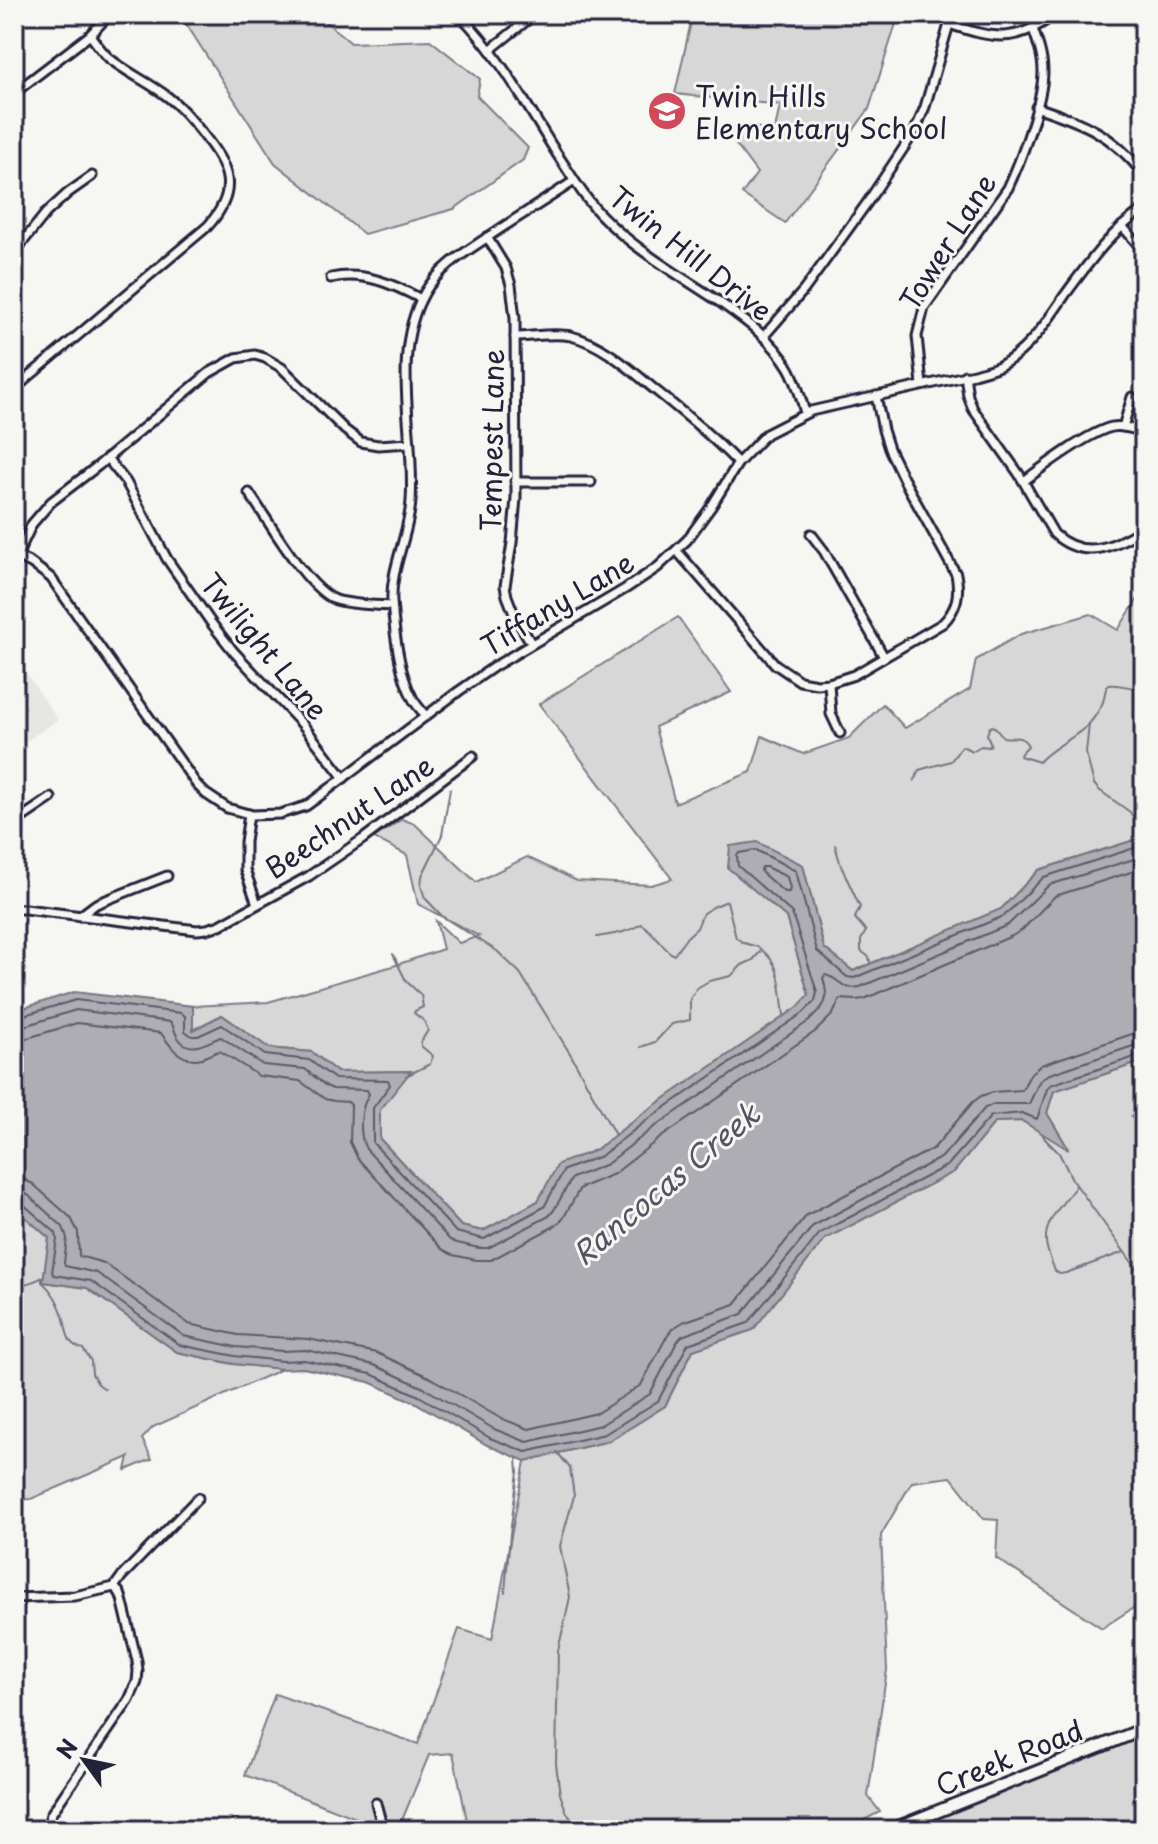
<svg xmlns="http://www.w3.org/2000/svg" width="1158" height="1844" viewBox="0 0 1158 1844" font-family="'Playpen Sans',sans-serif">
	<rect width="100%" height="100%" fill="#f6f6f2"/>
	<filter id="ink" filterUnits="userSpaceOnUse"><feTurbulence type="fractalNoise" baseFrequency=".0125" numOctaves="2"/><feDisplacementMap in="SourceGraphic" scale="16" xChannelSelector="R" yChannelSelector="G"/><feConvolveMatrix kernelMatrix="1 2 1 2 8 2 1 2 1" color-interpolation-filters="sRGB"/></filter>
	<g filter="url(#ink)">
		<polygon fill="#e6e6e4" points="14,655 58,720 14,749"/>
		<g fill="#d7d7d7" stroke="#7c7c89" stroke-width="2">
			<polygon points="185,14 281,14 285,17 319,16 351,43 430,40 480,79 477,96 528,148 523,160 454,209 364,234 275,163 185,22"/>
			<polygon points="674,14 899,14 869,109 785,223 742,194 757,173 734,142 746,126 775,130 780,105 675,94 691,22"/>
			<polygon points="1139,597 1144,599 1144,837 1039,870 1001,909 853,971 824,948 803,865 729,868 786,917 809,995 798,1007 642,1114 596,1150 559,1164 538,1201 483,1231 461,1226 380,1139 380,1110 410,1071 337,1072 312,1052 269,1048 222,1015 192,1030 193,1006 268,1002 393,966 443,949 436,921 459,943 479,936 418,904 407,855 374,838 402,819 415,824 476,882 527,857 577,881 651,885 672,879 539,704 678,617 731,692 655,727 675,803 751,772 762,736 803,754 849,738 883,704 905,728 970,689 976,660 1021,634 1091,614 1118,630"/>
			<polygon points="1144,1061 1144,1109 1131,1116 1144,1132 1144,1601 1102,1628 996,1558 998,1520 984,1519 951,1477 912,1482 881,1535 887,1670 868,1796 880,1812 844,1830 469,1830 453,1753 429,1755 398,1830 387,1830 245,1775 275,1694 418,1744 459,1629 492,1639 525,1461 609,1441 665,1406 693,1350 753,1330 825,1239 954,1172 995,1122 1022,1121 1068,1148 1047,1113 1054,1091"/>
			<polygon points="14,1207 49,1238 43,1282 87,1288 177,1352 233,1364 282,1369 153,1427 142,1439 152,1459 126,1470 129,1457 31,1499 14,1500"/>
			<polygon points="1144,1731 1144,1830 910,1830 1041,1771"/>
		</g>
		<polygon fill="#adadb3" stroke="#757583" stroke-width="2" points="1144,837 1144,1061 1054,1091 1047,1113 1069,1150 1022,1121 995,1122 954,1172 825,1239 753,1330 693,1350 665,1406 609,1441 525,1461 487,1445 416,1403 369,1382 303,1368 282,1369 234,1364 177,1352 87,1288 43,1282 49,1238 14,1207 14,1011 74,992 193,1006 193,1030 222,1015 269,1048 312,1052 337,1072 411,1071 380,1110 380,1139 461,1226 483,1231 538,1201 558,1164 596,1150 642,1114 798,1007 809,995 786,917 728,868 730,846 757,842 803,865 824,948 853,971 1001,909 1039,870"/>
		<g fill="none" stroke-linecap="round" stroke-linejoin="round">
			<g stroke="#5a5a6b" stroke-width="2">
				<polygon points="762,867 766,867 787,877 790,888 789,892 784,892 762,873 761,870"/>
				<polyline points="14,1018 76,1000 181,1013 185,1016 185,1031 192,1036 198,1036 222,1025 265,1055 309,1060 335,1079 388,1080 390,1085 373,1108 373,1143 456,1232 484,1239 544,1207 564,1170 601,1156 647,1120 803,1013 815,1001 817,992 792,913 738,866 737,856 739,853 756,850 796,871 817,951 847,977 854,978 1004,916 1044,877 1144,845"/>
				<path d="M14 1028 21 1027 76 1010 171 1022C174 1027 175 1034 179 1039 191 1055 208 1041 221 1037L263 1065 305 1069 326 1086 333 1089 367 1090 369 1094C360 1108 358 1134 366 1149L450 1240 457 1243 479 1248H488L549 1216 554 1210 572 1178 607 1164 653 1128 809 1021C825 1005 830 1002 823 978L825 975C840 978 841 991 860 987L1008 925 1049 885 1144 856"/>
				<path d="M14 1040 24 1039 77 1023 161 1033C171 1047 180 1063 202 1058 208 1056 214 1052 220 1051L259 1076 300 1081 325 1099 334 1101 348 1102 351 1105 350 1142 358 1159 442 1249 453 1255 476 1260H491L553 1227 563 1219 580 1188 614 1174 660 1138 816 1031 833 1014 840 999 855 1000 864 999 1012 936 1022 930 1055 896 1144 868"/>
				<polyline points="14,1179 25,1180 33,1184 71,1218 78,1232 79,1256 104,1263 189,1324 238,1335 308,1339 377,1353 429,1377 500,1418 529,1429 597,1413 641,1385 667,1336 672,1329 683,1322 735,1304 807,1215 934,1148 973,1102 981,1096 993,1092 1022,1090 1031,1073 1041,1065 1132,1034 1144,1032"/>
				<polyline points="14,1191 21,1192 28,1195 63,1227 67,1238 64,1263 65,1266 97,1273 184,1336 236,1347 282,1351 306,1350 374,1365 424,1388 494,1429 527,1442 601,1425 650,1394 677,1342 682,1336 742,1314 813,1226 942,1157 985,1108 994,1104 1029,1104 1039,1082 1047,1075 1136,1045 1144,1044"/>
				<polyline points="14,1201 22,1203 56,1233 57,1239 52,1272 54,1275 91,1281 180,1345 235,1356 282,1361 304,1360 371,1374 419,1396 490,1438 526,1452 605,1434 658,1401 688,1344 748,1323 820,1233 948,1165 991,1116 1022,1113 1037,1119 1047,1089 1050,1085 1144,1054"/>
			</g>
			<g stroke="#757583" stroke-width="2">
				<polyline points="1089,724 1086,753 1094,784 1099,790 1130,812 1144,834"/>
				<path d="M914 781 919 770 951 761 962 746 972 751 981 746 989 747 991 744 987 735 989 728 992 726 996 728 1003 737C1013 739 1023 734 1028 746L1021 753 1020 756 1039 762C1053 746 1074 739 1089 724 1094 718 1100 709 1103 702 1105 696 1104 691 1108 685 1120 683 1129 689 1140 688V690L1135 698 1138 701H1144"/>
				<polyline points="450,789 442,835 422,876 421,886 425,898 443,917 497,951 520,973 571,1055 615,1135"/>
				<polyline points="835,845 841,866 860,907 855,918 866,931 861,940 861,951 869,957 870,962"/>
				<path d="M597 937C614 934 627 933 641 924 655 932 664 951 674 955L687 937 697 928 703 913 713 907 727 901 736 938 744 943 758 947C761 950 765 952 768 956 782 969 781 998 784 1015"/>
				<polyline points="393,954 406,981 421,995 423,1007 415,1011 414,1013 424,1021 428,1030 421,1042 421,1046 433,1056 430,1064 406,1076"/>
				<polyline points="641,1047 655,1042 672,1024 690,1020 690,999 697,988 709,981 731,976 742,965 753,960 760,952"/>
				<polyline points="1042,1133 1045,1139 1059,1153 1072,1179 1144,1279"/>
				<path d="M1076 1186C1065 1201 1044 1221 1046 1241 1046 1250 1052 1262 1055 1271L1060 1274 1066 1273 1124 1252"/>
				<polyline points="1136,1266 1144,1263"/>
				<path d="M42 1278V1282C54 1292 60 1305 64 1319 66 1326 66 1337 72 1343 74 1346 80 1348 83 1349L91 1361 92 1374 98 1384 105 1389"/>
				<path d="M14 1287C25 1283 35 1283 44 1276"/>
				<polyline points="557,1452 570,1468 574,1496 560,1546 570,1597 558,1651 556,1764 560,1794 564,1805 567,1813 579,1830"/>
				<polyline points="505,1592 510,1534 518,1472 517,1458"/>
			</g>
			<g stroke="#22223b" stroke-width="13">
				<g id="street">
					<path d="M459 14C499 54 527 106 557 154 572 176 585 200 604 218 634 249 682 277 718 301 745 320 772 339 789 368 797 382 801 398 805 413"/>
					<path d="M949 24C994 39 1016 44 1055 14"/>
					<polyline points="490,50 535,14"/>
					<polyline points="14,93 90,35 110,14"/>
					<path d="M1036 107C1084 123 1112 133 1144 175"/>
					<polyline points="1122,226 1144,251"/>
					<polyline points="487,237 506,268 511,285 515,318 516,498 512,543 505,586 507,596 514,614 531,643"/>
					<polyline points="14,253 46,213 68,193 92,176"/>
					<path d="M331 278C364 271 393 284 421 299"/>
					<polyline points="764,336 804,290 867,203 915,131 925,107 952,14"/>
					<path d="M515 337C533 337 554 332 571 336 604 344 633 372 659 393 686 415 713 437 738 463"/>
					<polyline points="14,369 24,381"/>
					<path d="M965 375 968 396 973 409 1019 474 1054 534C1084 561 1114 547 1144 528"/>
					<path d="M922 385 917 336 924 308 1008 188C1020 162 1043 101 1043 72 1043 57 1038 43 1033 29"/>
					<path d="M14 389 208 226C240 190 229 167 202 133 192 120 181 107 168 97 150 83 128 73 110 59 102 52 96 43 90 35"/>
					<polyline points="1123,427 1132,397"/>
					<polyline points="107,458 126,482 167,559 212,624 234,652 303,725 344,778"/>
					<path d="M1024 481C1044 466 1089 432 1112 427 1122 425 1134 429 1144 432"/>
					<polyline points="515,482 591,482"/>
					<path d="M249 493C268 519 307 590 336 600 353 605 374 605 392 606"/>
					<polyline points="811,534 824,551 884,657"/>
					<path d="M677 551 775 664 800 681 817 684 829 683 854 675 943 623C957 609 960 594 956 574L904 480 889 449 883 430 876 396"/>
					<path d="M14 555 31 563 51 578 197 785 206 794 227 808 252 815 280 814 306 806 317 798 459 691 495 666 625 589 658 567 687 540 711 507 738 463 766 434 811 411 974 374C983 371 995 369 1003 364 1030 349 1048 320 1065 295 1088 264 1111 231 1144 209"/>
					<polyline points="17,556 32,524 51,502 99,465 209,373 236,358 255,355 265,358 282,368 345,430 361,442 378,445 409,443"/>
					<polyline points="829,683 831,714 840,733"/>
					<path d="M426 716C421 710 415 704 412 697 399 673 394 629 392 602 390 569 409 535 411 501 416 434 389 354 425 292 440 267 464 253 488 237 516 218 546 200 574 181"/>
					<polyline points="249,814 245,842 245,870 257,904"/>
					<polyline points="14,823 51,798"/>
					<polyline points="14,909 25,909 197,930 207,929 220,925 309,876 363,839 473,756"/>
					<polyline points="80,916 96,904 167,876"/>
					<polyline points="114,1587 122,1576 198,1498"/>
					<polyline points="14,1598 75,1596 114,1587 120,1593 122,1599 137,1661 138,1671 137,1682 129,1700 51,1814 47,1830"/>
					<polyline points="376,1803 381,1822 378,1830"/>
				</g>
			</g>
			<g stroke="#22223b" stroke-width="16">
				<polyline id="secondary" points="891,1830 1144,1729"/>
			</g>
			<use href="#street" stroke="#f6f6f2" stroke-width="7"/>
			<use href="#secondary" stroke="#f6f6f2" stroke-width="10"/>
		</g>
	</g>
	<defs>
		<g id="school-disc" transform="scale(2)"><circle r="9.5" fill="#d1495b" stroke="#f6f6f2"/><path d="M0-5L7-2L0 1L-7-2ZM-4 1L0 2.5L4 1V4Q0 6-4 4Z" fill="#fff"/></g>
	</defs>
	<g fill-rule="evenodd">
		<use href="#school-disc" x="667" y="111"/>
	</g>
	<g text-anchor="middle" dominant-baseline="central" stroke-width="6" stroke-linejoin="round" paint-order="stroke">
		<g font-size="28" fill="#22223b" stroke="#f6f6f2" text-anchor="start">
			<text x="695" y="95">Twin Hills<tspan x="695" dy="32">Elementary School</tspan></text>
		</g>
		<g font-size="28" fill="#22223b" stroke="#f6f6f2">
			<text transform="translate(947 241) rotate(-58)">Tower Lane</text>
			<text transform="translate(691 253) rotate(38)">Twin Hill Drive</text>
			<text transform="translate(491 440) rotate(-89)">Tempest Lane</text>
			<text transform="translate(557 603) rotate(-31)">Tiffany Lane</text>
			<text transform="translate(265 646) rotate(50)">Twilight Lane</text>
			<text transform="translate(349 816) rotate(-34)">Beechnut Lane</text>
			<text transform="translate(1009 1757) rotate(-22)">Creek Road</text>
		</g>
		<g font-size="30" font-style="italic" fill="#535365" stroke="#f6f6f2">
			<text transform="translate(665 1183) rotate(-40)">Rancocas Creek</text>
		</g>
	</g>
	<rect width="1158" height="1844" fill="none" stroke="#f6f6f2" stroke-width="48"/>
	<rect x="24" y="24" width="1110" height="1796" fill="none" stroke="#22223b" stroke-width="3" filter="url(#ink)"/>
	<g transform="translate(84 1760) rotate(303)" stroke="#f6f6f2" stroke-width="6" paint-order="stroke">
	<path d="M0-6L14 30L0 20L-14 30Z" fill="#22223b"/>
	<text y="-12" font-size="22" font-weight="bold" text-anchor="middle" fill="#22223b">N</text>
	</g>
</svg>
